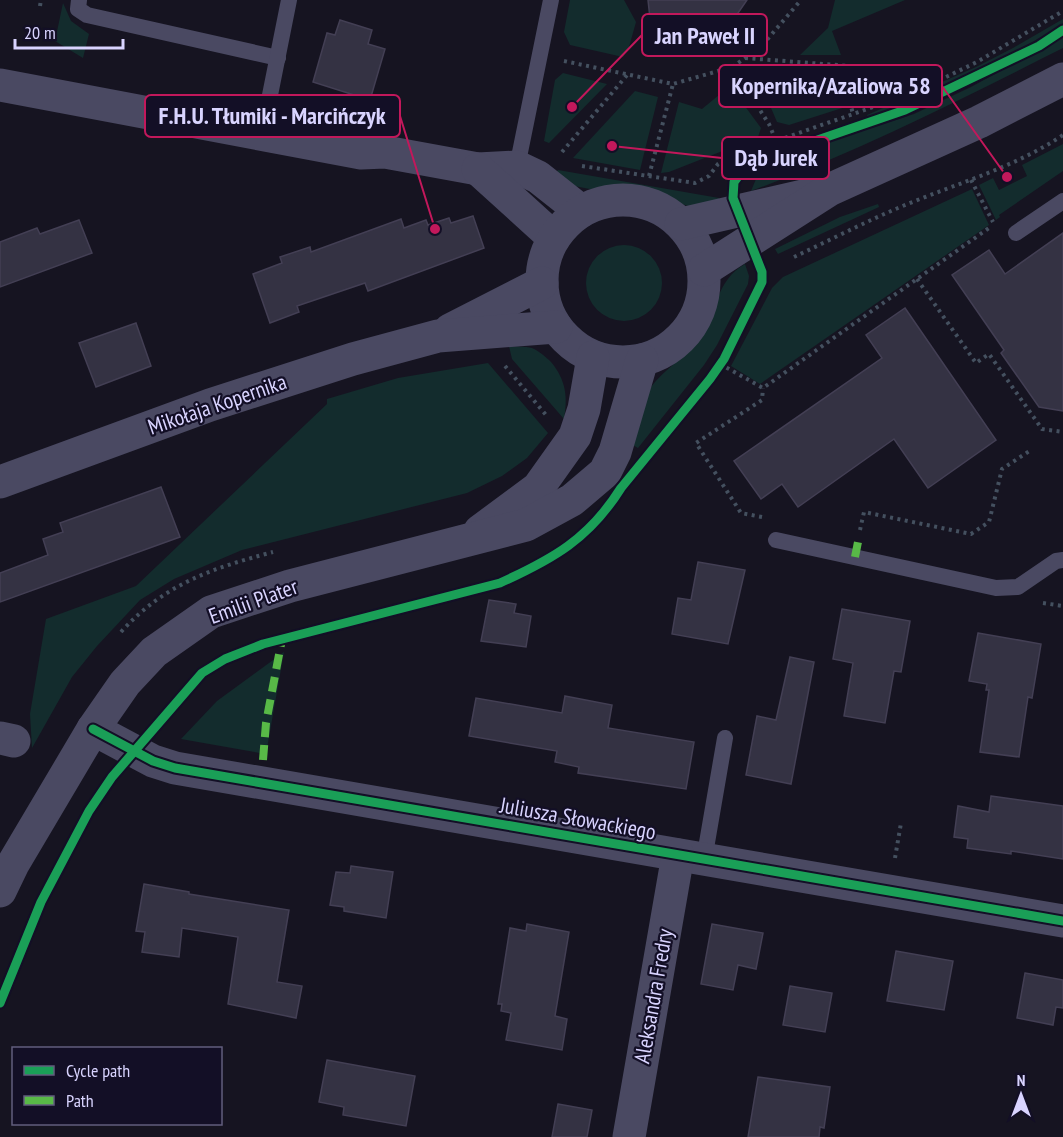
<svg xmlns="http://www.w3.org/2000/svg" width="1063" height="1137" viewBox="0 0 1063 1137" font-family="'PT Sans Narrow',sans-serif">
	<rect width="100%" height="100%" fill="#161421"/>
	<g fill="#132c2d">
		<polygon points="570,0 624,0 636,22 629,47 623,57 570,45 564,32"/>
		<polygon points="835,0 905,0 832,31 841,55 800,55 828,28"/>
		<polygon points="63,3 71,21 89,34 83,58 55,41"/>
		<path d="M1063 19V25C1000 59 938 98 868 118L867 115 976 67 1013 48Z"/>
		<path d="M1063 37V48C960 100 859 151 751 191L756 179 772 172 776 159 914 114 971 87Z"/>
		<polygon points="754,68 835,69 839,74 851,80 861,102 789,125 777,122"/>
		<polygon points="563,73 607,84 549,143 544,141 555,80"/>
		<polygon points="730,86 761,128 758,137 669,172 661,173 679,102 702,109"/>
		<polygon points="635,91 658,97 640,170 573,158"/>
		<polygon points="1063,144 1063,171 999,215 1000,217 996,220 979,185 993,178 999,190 1027,176 1022,165"/>
		<polygon points="558,170 719,198 720,202 691,207 639,190 595,190 574,186 555,174"/>
		<polygon points="972,189 989,225 760,384 731,366 772,288 783,277"/>
		<polygon points="878,204 879,207 778,254 775,249 840,217"/>
		<circle cx="624" cy="283" r="38"/>
		<path d="M745 264 749 276 748 284 717 345 704 365 638 448 629 443C634 429 637 412 644 399 656 373 684 360 700 337 717 312 716 280 745 264Z"/>
		<path d="M509 346C516 347 525 346 532 348 539 351 546 357 551 362 566 380 568 397 564 419L512 359Z"/>
		<polygon points="488,363 548,433 527,458 502,476 467,493 242,550 174,579 140,600 97,646 72,677 32,748 30,714 46,619 136,586 327,404 327,399 398,378"/>
		<polygon points="284,652 266,754 181,739 217,701"/>
	</g>
	<g fill="#343243" stroke="#433f54" stroke-width="1.5">
		<polygon points="648,0 747,0 716,45 651,28"/>
		<polygon points="340,20 372,30 368,44 385,49 370,100 313,82 327,33 335,35"/>
		<polygon points="473,216 484,248 368,291 365,283 297,306 299,312 270,323 253,274 282,263 280,257 310,247 311,252 401,219 404,228 426,220 428,225 449,218 451,223"/>
		<polygon points="79,220 92,253 0,287 0,242 37,228 40,234"/>
		<polygon points="1063,233 1063,411 1039,407 1001,353 1004,350 952,275 989,250 1005,274"/>
		<polygon points="905,308 996,440 928,488 894,439 798,507 782,484 761,499 734,461 882,358 866,335"/>
		<polygon points="136,323 151,366 96,387 79,343"/>
		<polygon points="161,487 180,537 0,602 0,573 48,555 43,539 63,532 60,523"/>
		<polygon points="698,562 745,570 728,644 672,634 678,598 691,600"/>
		<polygon points="489,600 516,604 514,613 531,616 526,647 481,641"/>
		<polygon points="842,609 910,621 901,672 894,671 885,723 844,716 853,663 833,659"/>
		<polygon points="978,633 1041,644 1032,698 1028,697 1019,757 980,752 989,690 986,690 987,684 969,681"/>
		<polygon points="790,657 814,662 791,784 746,775 757,716 776,720"/>
		<polygon points="565,696 612,705 608,728 694,742 686,789 578,773 579,767 555,762 557,751 469,736 476,698 562,713"/>
		<polygon points="991,796 1063,806 1063,859 1011,851 1011,854 967,848 968,839 954,837 958,806 989,812"/>
		<polygon points="351,866 393,872 386,918 344,911 344,907 330,905 336,872 350,873"/>
		<polygon points="144,884 189,892 189,894 289,910 277,982 302,986 296,1018 228,1004 238,937 182,928 179,957 142,952 145,932 136,931"/>
		<polygon points="527,924 569,932 555,1016 567,1019 562,1050 506,1040 511,1013 501,1011 502,1004 498,1004 510,928 526,931"/>
		<polygon points="712,924 763,933 756,969 738,965 733,990 701,984"/>
		<polygon points="896,951 953,961 944,1010 887,1001"/>
		<polygon points="1025,973 1063,980 1063,1008 1056,1007 1053,1025 1017,1018"/>
		<polygon points="790,986 832,993 825,1032 783,1025"/>
		<polygon points="327,1060 415,1076 406,1126 343,1115 344,1107 319,1102"/>
		<polygon points="758,1077 830,1087 824,1128 820,1127 819,1137 748,1137"/>
		<polygon points="558,1104 592,1110 587,1137 552,1137"/>
	</g>
	<g fill="none" stroke-linecap="round" stroke-linejoin="round">
		<g stroke="#44505f" stroke-width="4" stroke-dasharray="3 4.5" stroke-linecap="butt">
			<polyline points="40,6 41,0"/>
			<polyline points="745,58 850,66 844,80 853,114"/>
			<polyline points="564,61 673,84 732,67 769,124 776,141"/>
			<polyline points="732,67 760,48 801,0"/>
			<polyline points="765,145 768,157"/>
			<polyline points="562,152 628,74"/>
			<polyline points="582,166 695,183 709,176 718,164 734,153 776,141 913,93 977,62 1063,11"/>
			<polyline points="649,176 673,84"/>
			<polyline points="971,180 993,222"/>
			<path d="M794 257C828 241 863 223 898 208 954 184 1012 169 1063 135"/>
			<polyline points="917,279 976,363 989,354 1042,429 1063,432"/>
			<polyline points="720,364 763,388 989,228"/>
			<polyline points="505,366 546,415"/>
			<polyline points="762,517 741,513 696,443 762,400 763,388"/>
			<polyline points="860,530 864,512 971,534 989,522 1002,469 1031,450"/>
			<polyline points="1043,603 1063,606"/>
			<path d="M121 632C164 584 213 568 273 552"/>
			<polyline points="895,858 901,823"/>
		</g>
		<g stroke="#4a4962" stroke-width="16">
			<polyline points="79,0 78,9 87,15 278,58"/>
			<polyline points="262,135 289,0"/>
			<polyline points="517,167 551,0"/>
			<polyline points="1016,233 1063,201"/>
			<polyline points="776,540 996,588 1018,587 1056,561 1063,560"/>
			<polyline points="704,860 725,738"/>
		</g>
		<g stroke="#4a4962" stroke-width="33">
			<polyline points="0,85 361,153 385,152 478,169 517,167 538,177 581,211"/>
			<polyline points="478,169 554,238"/>
			<polyline points="93,729 153,761 175,768 1063,921"/>
			<polyline points="0,738 14,741"/>
			<polyline points="629,1137 678,855"/>
		</g>
		<g stroke="#4a4962" stroke-width="33">
			<circle cx="623" cy="281" r="81"/>
			<polyline points="681,224 807,195"/>
			<polyline points="704,270 829,190 979,122 1063,79"/>
			<polyline points="450,330 542,283"/>
			<polyline points="0,482 210,405 353,359 438,336 556,327"/>
			<polyline points="480,531 538,488 575,436 584,409 593,357"/>
			<polyline points="0,891 13,864 93,729 125,683 154,652 211,612 290,586 526,525 572,500 605,472 615,452 642,360"/>
		</g>
		<g stroke="#58b947" stroke-width="8" stroke-dasharray="15 8" stroke-linecap="butt">
			<polyline points="855,557 859,537"/>
			<polyline points="263,760 266,723 282,639"/>
		</g>
		<g stroke="#130f26" stroke-width="13">
			<g id="cycleway">
				<polyline points="93,729 153,761 175,768 1063,921"/>
				<path d="M0 1003 41 902 89 811 112 777 202 673 225 659 263 644 500 583C553 559 589 539 621 488L710 379 724 359 762 282V272L733 198 734 182 740 174 768 157 905 110 1039 46 1063 30"/>
			</g>
		</g>
		<use href="#cycleway" stroke="#1a9f57" stroke-width="9"/>
	</g>
	<g text-anchor="middle" dominant-baseline="central" stroke-width="4.5" stroke-linejoin="round" paint-order="stroke">
		<g font-size="22" fill="#d9d4ff" stroke="#130f26">
			<text transform="translate(217 404) rotate(-19)">Mikołaja Kopernika</text>
			<text transform="translate(253 601) rotate(-20)">Emilii Plater</text>
			<text transform="translate(578 818) rotate(10)">Juliusza Słowackiego</text>
			<text transform="translate(653 996) rotate(-80)">Aleksandra Fredry</text>
		</g>
	</g>
	<path fill="none" stroke="#c2185b" stroke-width="2" d="M572 107L642 35M1007 177L942 86M435 229L400 116M612 146L722 158"/>
	<g fill="#c2185b" stroke="#130f26" stroke-width="2">
		<circle cx="572" cy="107" r="6"/>
		<circle cx="1007" cy="177" r="6"/>
		<circle cx="435" cy="229" r="6"/>
		<circle cx="612" cy="146" r="6"/>
	</g>
	<g fill="#130f26" stroke="#c2185b" stroke-width="2">
		<rect x="642" y="14" width="125" height="42" rx="6"/>
		<rect x="719" y="65" width="223" height="42" rx="6"/>
		<rect x="145" y="95" width="255" height="42" rx="6"/>
		<rect x="722" y="137" width="107" height="42" rx="6"/>
	</g>
	<g font-size="24" text-anchor="middle" font-weight="bold" fill="#d9d4ff">
		<text x="705" y="44">Jan Paweł II</text>
		<text x="831" y="94">Kopernika/Azaliowa 58</text>
		<text x="272" y="124">F.H.U. Tłumiki - Marcińczyk</text>
		<text x="776" y="166">Dąb Jurek</text>
	</g>
	<rect x="12" y="1047" width="210" height="78" fill="#130f26" stroke="#625e7d" stroke-width="1.5"/>
	<rect x="24" y="1066" width="30" height="9" fill="#1a9f57" stroke="#625e7d" stroke-width="1.5"/>
	<text x="66" y="1077" font-size="18" fill="#d9d4ff">Cycle path</text>
	<rect x="24" y="1096" width="30" height="9" fill="#58b947" stroke="#625e7d" stroke-width="1.5"/>
	<text x="66" y="1107" font-size="18" fill="#d9d4ff">Path</text>
	<g transform="translate(1021 1095)" stroke="#130f26" stroke-width="4.5" paint-order="stroke">
	<path d="M0-4.5L10 22L0 15L-10 22Z" fill="#d9d4ff"/>
	<text y="-9" font-size="16" font-weight="bold" text-anchor="middle" fill="#d9d4ff">N</text>
	</g>
	<path d="M15 39v9h108v-9" fill="none" stroke="#d9d4ff" stroke-width="3"/>
	<text x="24" y="39" font-size="18" fill="#d9d4ff" stroke="#130f26" stroke-width="4.5" paint-order="stroke">20 m</text>
</svg>
